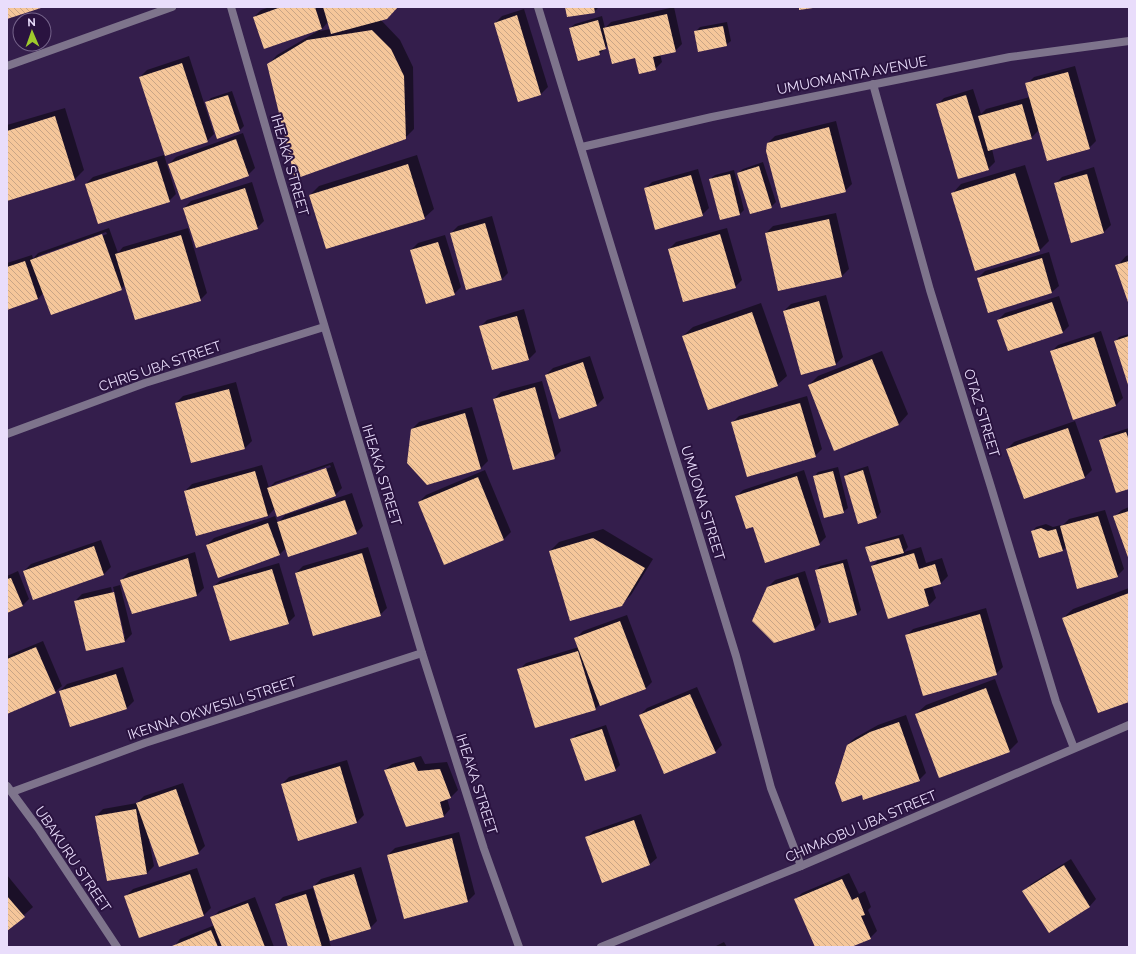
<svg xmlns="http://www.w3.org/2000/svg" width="1136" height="954" viewBox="0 0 1136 954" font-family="Raleway,sans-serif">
	<defs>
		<pattern id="building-back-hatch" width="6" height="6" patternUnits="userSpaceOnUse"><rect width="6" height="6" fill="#f5c69a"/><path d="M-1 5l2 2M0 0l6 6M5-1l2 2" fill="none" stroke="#c9a586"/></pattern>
	</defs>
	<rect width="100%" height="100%" fill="#341e4c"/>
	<g fill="#0007" fill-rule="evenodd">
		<path d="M270 7H397L380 19 400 40 413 67 414 129 405 138 268 65 277 55 318 31 254 17 261 10ZM328 22 330 29 320 31Z"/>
		<polygon points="566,7 599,7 594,12"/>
		<polygon points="674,7 682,44 675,51 660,54 662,62 655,69 636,57 608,45 599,54 570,28 575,24 602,16 605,28 611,22"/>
		<polygon points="524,9 548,87 541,94 519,101 495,23 502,16"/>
		<polygon points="727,22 731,41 726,45 695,32 700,27"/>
		<polygon points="189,56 214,134 207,141 140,77 147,70"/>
		<polygon points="1075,66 1096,141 1089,148 1039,130 1031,138 992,149 995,162 988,169 937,105 944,98 973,89 981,114 986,109 1030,97 1027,84 1034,77"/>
		<polygon points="232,91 244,126 239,131 206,103 211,98"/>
		<polygon points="65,108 84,170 74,180 7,200 7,125"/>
		<polygon points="836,121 852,184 845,191 768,143 775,136"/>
		<polygon points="243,133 255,168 248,175 169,164 176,157"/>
		<polygon points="164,155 176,194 169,201 86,184 93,177"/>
		<polygon points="417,155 434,209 424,218 310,195 319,186"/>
		<polygon points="763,162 776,202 771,207 738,173 743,169"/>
		<polygon points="1025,165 1049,241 1040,250 952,194 961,184"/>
		<polygon points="1094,167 1111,225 1104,232 1055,184 1062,177"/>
		<polygon points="698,169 709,208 702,215 645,189 652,182"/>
		<polygon points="734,170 744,210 740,214 710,179 715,175"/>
		<polygon points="252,182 264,221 257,228 184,208 191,201"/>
		<polygon points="836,213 849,269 842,276 766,233 773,226"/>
		<polygon points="492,216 508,273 501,280 451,233 458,226"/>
		<path d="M109 228 118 253 123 247 188 228 207 293 200 300 125 285 121 289 43 293 38 299 7 309V263L32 255 33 259 38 253ZM106 232 107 234 38 258V256Z"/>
		<polygon points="727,228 742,280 735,287 669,249 676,242"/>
		<polygon points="445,235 461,287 454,294 411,250 418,243"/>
		<polygon points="1049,252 1059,286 1052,292 978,278 985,271"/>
		<polygon points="1129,255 1129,303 1117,266 1126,256"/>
		<polygon points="826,295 843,357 836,364 802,374 784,311 791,304"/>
		<polygon points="1059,296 1069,326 1062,333 998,320 1005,313"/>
		<polygon points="761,303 787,376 777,385 683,336 693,327"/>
		<polygon points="524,309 536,352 529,359 492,369 480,327 487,320"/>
		<polygon points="1101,331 1123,398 1116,405 1051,352 1058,345"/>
		<polygon points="1129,334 1129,386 1115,342 1119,337"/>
		<polygon points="882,351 908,414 899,424 835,450 809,385 818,376"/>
		<polygon points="590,356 604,398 597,405 546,375 553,368"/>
		<polygon points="542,381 561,451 554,458 494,399 501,392"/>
		<polygon points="236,382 252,441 245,448 176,403 183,396"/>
		<polygon points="807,396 822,449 815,456 732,423 739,416"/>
		<polygon points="472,407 488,461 481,468 428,484 412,429 419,422"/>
		<polygon points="1075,421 1092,470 1085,477 1024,498 1007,449 1014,442"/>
		<polygon points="1129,428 1129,488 1100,441 1104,436"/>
		<path d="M333 462 342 488 335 495 275 508 268 516 185 491 192 484 262 465 269 488 275 482ZM330 465 331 467 275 487V484Z"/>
		<polygon points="868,466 881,512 877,517 859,522 845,476 849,472"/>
		<polygon points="838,467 848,508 843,512 814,477 818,472"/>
		<polygon points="485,470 511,532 504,539 445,564 419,502 426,495"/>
		<polygon points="804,470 826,537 819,544 754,525 736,497 743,490"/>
		<polygon points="352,493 363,526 356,533 286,548 280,554 207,545 214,538 275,516 278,523 285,515"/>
		<polygon points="1129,507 1129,558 1115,516 1122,510"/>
		<polygon points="1105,510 1124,569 1117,576 1067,546 1062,551 1032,532 1036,527 1046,524 1053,527 1061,525 1061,527 1069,519"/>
		<polygon points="603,529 653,559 631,595 621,605 550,551 559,542"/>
		<polygon points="903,534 908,547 904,552 921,547 926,563 942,558 948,576 941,583 932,586 936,598 929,605 888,618 872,566 880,558 867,547 871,543"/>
		<polygon points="101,540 111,567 104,574 34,599 24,571 31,564"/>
		<polygon points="368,547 387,608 380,615 296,573 303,566"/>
		<polygon points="195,552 204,588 197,595 121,580 128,573"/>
		<polygon points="847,559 861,610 857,614 816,571 820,566"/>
		<polygon points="279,563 295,616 288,623 214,586 221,580"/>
		<polygon points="18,571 29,599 22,606 7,612 7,576"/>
		<polygon points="805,571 821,622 815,629 767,588 775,580"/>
		<polygon points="120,585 132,634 125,641 87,649 75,601 82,594 111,587 123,637 125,637 113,587"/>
		<polygon points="1129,588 1129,701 1063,618 1073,609"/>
		<polygon points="986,608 1003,667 996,674 906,636 913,629"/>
		<polygon points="627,615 652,682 645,689 600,704 595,709 519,670 526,663 579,647 576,638 583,631"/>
		<polygon points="43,641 62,686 55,692 7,713 7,656"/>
		<polygon points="123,667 134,701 127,708 60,691 67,684"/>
		<polygon points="995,679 1018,742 1009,751 916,714 926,705"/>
		<polygon points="697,687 722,745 715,752 640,715 647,708"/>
		<polygon points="906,715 926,773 919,780 847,745 855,738 878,725"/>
		<polygon points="606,725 620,765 615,770 572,739 576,735"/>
		<polygon points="421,756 425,764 447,762 458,790 451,797 447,798 450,809 444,816 385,770 392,764"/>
		<polygon points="347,760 364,815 357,822 282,784 289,777"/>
		<polygon points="183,783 205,846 198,853 149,840 154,866 147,873 108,880 96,816 103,809 137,803 144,796"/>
		<polygon points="641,814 657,858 650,864 586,838 593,831"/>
		<polygon points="459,832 475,894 468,901 405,918 388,855 395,848"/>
		<polygon points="1071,859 1096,899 1090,906 1049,931 1024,891 1031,884"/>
		<polygon points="361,867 377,921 370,928 329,940 331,947 289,947 276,904 283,897 313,888 323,921 325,921 314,886 321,879"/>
		<polygon points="197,868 211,908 204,915 126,896 133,889"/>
		<polygon points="849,873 859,894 865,891 871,907 868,910 877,931 870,938 849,947 816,947 795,900 802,893"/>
		<polygon points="7,875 33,907 7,930"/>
		<polygon points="255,897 274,947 174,947 180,939 215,925 212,918 219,911"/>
		<polygon points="724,942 727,947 714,947"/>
	</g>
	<g fill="url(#building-back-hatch)">
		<polygon points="7,7 44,7 7,19"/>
		<polygon points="281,7 315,7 322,29 264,49 253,17"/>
		<polygon points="323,7 398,7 387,19 331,34"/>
		<polygon points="565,7 594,7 595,13 567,17"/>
		<polygon points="799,7 813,7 813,8 799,10"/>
		<polygon points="667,14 676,52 653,57 656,70 639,74 635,58 612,64 603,28"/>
		<polygon points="517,15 541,95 518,102 494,23"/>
		<polygon points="598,20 606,49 599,51 600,55 578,61 569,28"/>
		<polygon points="723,26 727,46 698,52 694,31"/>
		<polygon points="372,30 391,49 404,76 406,139 295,179 267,64 307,40"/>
		<polygon points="182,63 208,142 165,156 139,77"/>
		<polygon points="1068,72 1090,149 1047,161 1025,83"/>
		<polygon points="228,95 240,131 217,139 205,102"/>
		<polygon points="966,95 989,170 958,179 936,104"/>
		<polygon points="1022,104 1032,139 988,151 978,116"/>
		<polygon points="55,116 75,180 7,201 7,131"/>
		<polygon points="829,127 846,192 781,208 766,151 767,143"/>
		<polygon points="236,139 249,176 181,200 168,164"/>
		<polygon points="157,161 170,202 98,224 85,184"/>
		<polygon points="408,164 425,219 326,249 309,195"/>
		<polygon points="759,166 772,208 750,214 737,173"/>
		<polygon points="1015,173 1040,251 975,271 951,193"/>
		<polygon points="730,174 740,215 720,220 709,179"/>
		<polygon points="1087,174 1104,233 1071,243 1054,183"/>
		<polygon points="691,175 703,216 655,230 644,188"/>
		<polygon points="245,188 258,229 196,248 183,208"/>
		<polygon points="829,219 842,277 778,291 765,233"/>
		<polygon points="485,223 502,280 466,290 450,233"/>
		<polygon points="102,234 122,290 51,315 30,260"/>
		<polygon points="720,234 736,288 683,302 668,249"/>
		<polygon points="181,235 201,301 135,320 115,254"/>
		<polygon points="438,242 455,295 426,304 410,250"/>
		<polygon points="1042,258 1052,293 988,313 977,278"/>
		<polygon points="25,261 38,299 7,310 7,267"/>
		<polygon points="1129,261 1129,305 1115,265"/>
		<polygon points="819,301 836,365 801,375 783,311"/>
		<polygon points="1052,302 1063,333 1008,351 997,320"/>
		<polygon points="752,312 778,386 708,410 682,336"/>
		<polygon points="517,316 529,360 492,370 479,326"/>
		<polygon points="1129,336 1129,388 1114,341"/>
		<polygon points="1094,337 1116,406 1073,420 1050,351"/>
		<polygon points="872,359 899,425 834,451 808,385"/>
		<polygon points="583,362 597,406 559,419 545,375"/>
		<polygon points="535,387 555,459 513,470 493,399"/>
		<polygon points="229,389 245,449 191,463 175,403"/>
		<polygon points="800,403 816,457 747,477 731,422"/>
		<polygon points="465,413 481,469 427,485 407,463 411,429"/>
		<polygon points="1068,428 1085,478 1024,499 1006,449"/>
		<polygon points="1126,432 1129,440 1129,489 1116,493 1099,440"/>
		<polygon points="326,468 336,496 277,517 267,488"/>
		<polygon points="863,470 877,518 858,524 844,476"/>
		<polygon points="255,471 268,516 196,536 184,491"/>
		<polygon points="833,471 844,513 824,518 813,476"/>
		<polygon points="797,476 820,545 765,563 753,527 746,529 735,496"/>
		<polygon points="478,477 504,540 444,565 418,502"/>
		<polygon points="345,500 357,534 288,557 277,522"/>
		<polygon points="1129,511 1129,560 1113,516"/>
		<polygon points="1098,516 1118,577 1077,589 1060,526"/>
		<polygon points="268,523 280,555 218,578 206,545"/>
		<polygon points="1041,528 1048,531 1056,529 1063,551 1039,558 1031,531"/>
		<polygon points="593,538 645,568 622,606 570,621 549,551"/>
		<polygon points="899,538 904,553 870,562 865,547"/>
		<polygon points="94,546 104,575 33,600 23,571"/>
		<polygon points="362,553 381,616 313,636 295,573"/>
		<polygon points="914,553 919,569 935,564 941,584 924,589 929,606 888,619 871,566"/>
		<polygon points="188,558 197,596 132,614 120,580"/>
		<polygon points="843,563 857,615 829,623 815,570"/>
		<polygon points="272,569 289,624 230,641 213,586"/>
		<polygon points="798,577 815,630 774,643 752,621 767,587"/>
		<polygon points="11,578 23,606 7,613 7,579"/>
		<polygon points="114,592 125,642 86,651 74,601"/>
		<polygon points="1129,593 1129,702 1098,713 1062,618"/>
		<polygon points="980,614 997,675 923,696 905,635"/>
		<polygon points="620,621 646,689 600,706 574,638"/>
		<polygon points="36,647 56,693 7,714 7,659"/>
		<polygon points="578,651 596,710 535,728 517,669"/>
		<polygon points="116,674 127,709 70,727 59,691"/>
		<polygon points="986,688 1010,752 939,778 915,714"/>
		<polygon points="690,694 716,753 664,774 639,715"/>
		<polygon points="899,722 920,781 863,800 862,795 842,802 835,783 847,745 870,732"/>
		<polygon points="602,729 616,771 585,781 570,739"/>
		<polygon points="414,762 418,771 440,769 451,798 440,802 444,817 406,827 384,770"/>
		<polygon points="340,766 357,823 298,841 281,784"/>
		<polygon points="176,789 199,854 159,867 136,803"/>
		<polygon points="136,809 147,874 107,881 95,816"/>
		<polygon points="634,820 650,865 602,883 585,837"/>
		<polygon points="452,838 468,902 404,919 387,855"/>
		<polygon points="1064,865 1090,907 1049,933 1022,891"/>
		<polygon points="190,874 204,916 139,938 124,896"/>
		<polygon points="354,874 371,929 330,941 313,886"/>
		<polygon points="842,879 852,900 858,897 865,915 861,916 871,939 851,947 815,947 794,899"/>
		<polygon points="306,894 322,947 288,947 275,904"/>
		<polygon points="7,896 25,917 7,931"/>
		<polygon points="248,903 265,947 222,947 210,917"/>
		<polygon points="211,930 218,947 172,947 172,946"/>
	</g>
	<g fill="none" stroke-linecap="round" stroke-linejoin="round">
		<g stroke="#7e748c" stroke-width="8">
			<polyline points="231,7 280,177 422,653 484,849 519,947"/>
			<polyline points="538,7 736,656 771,788 801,866"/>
			<polyline points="7,66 172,7"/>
			<polyline points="873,84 930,290 991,487 1056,702 1074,748"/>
			<polyline points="582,147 712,117 1010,57 1129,41"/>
			<polyline points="7,434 145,383 324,327"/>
			<polyline points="7,786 38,828 117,947"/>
			<polyline points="12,792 145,743 422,653"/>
			<polyline points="601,947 801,866 1129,725"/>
		</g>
	</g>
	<g text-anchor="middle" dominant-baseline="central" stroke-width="4" stroke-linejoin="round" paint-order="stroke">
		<g font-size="14" fill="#e9ddfb" stroke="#2a1340">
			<text transform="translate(852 75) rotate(-11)">UMUOMANTA AVENUE</text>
			<text transform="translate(290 165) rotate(74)">IHEAKA STREET</text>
			<text transform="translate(160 366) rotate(-19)">CHRIS UBA STREET</text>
			<text transform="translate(982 413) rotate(73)">OTAZ STREET</text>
			<text transform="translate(382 475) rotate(73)">IHEAKA STREET</text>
			<text transform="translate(703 503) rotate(73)">UMUONA STREET</text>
			<text transform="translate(212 708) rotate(-18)">IKENNA OKWESILI STREET</text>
			<text transform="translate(477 784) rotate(72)">IHEAKA STREET</text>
			<text transform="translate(861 826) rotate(-23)">CHIMAOBU UBA STREET</text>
			<text transform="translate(73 859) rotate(56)">UBAKURU STREET</text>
		</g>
	</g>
	<rect width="1136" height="954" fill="none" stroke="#e9ddfb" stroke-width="16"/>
	<g transform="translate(32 32) rotate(358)"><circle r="19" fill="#2a1340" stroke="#76648b"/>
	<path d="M0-3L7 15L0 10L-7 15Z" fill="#9fca2c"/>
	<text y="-6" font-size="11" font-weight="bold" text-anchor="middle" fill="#e9ddfb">N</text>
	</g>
</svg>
